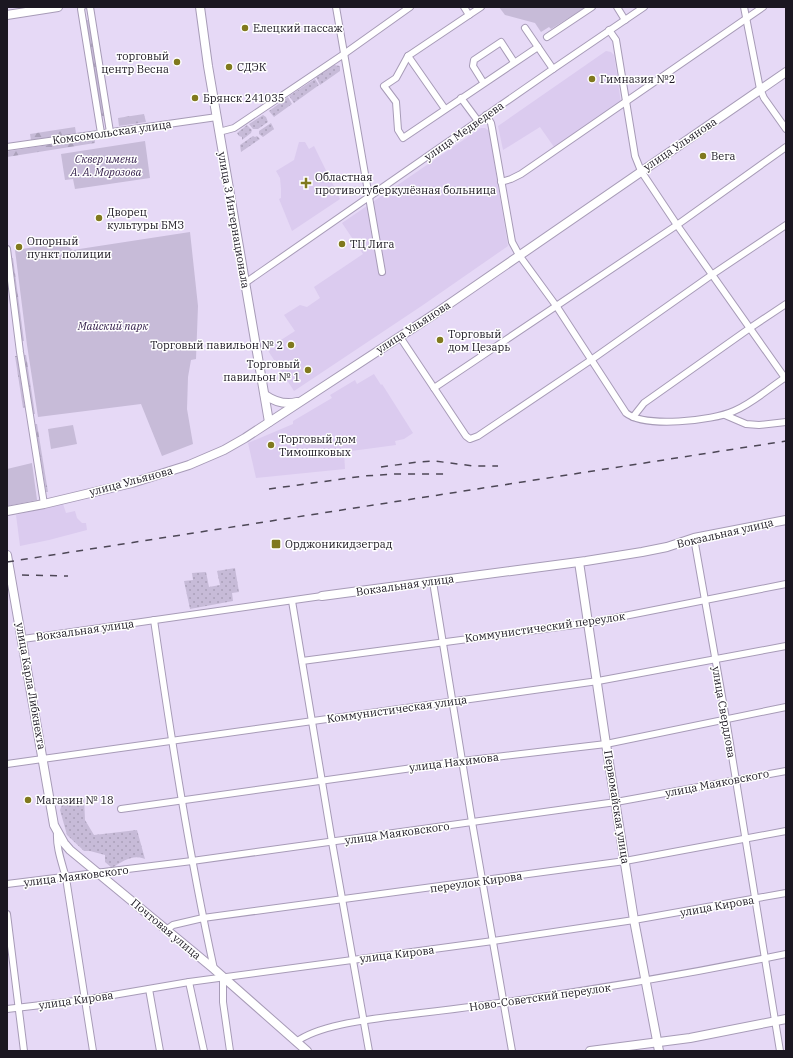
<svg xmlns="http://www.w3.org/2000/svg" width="793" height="1058" viewBox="0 0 793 1058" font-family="'IBM Plex Serif',serif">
	<defs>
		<pattern id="grass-dots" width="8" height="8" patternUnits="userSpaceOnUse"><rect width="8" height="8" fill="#c7bbd8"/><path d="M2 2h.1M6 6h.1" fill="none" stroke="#aaa0b9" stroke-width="1.8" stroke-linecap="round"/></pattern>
		<pattern id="forest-firs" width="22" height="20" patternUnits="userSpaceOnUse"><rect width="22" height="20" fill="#c7bbd8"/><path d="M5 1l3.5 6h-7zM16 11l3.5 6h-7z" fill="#aaa0b9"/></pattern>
	</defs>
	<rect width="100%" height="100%" fill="#e6d9f6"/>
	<g fill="#dbcbef">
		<polygon points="606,51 611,52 614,55 621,103 554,147 540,127 503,150 498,126"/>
		<polygon points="481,128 485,128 489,131 508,246 423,305 294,391 267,349 295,331 284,315 300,305 307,307 320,298 314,287 363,254 342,223"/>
		<polygon points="299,142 305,142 309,149 314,146 340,199 292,231 279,199 281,198 281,189 280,178 276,171 294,160"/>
		<polygon points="374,374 381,385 382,384 413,433 404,439 395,441 396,445 344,452 345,469 256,478 248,443 293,424 293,421 332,398 330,395 355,380 357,384"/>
		<polygon points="63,504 66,513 75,511 77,518 82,523 86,523 87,530 49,540 20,546 16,515"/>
	</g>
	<g fill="url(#grass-dots)">
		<polygon points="334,65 340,66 340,71 320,85 316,77"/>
		<polygon points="315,79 319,85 294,103 289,96"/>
		<polygon points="288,97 292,104 274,117 269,111"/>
		<polygon points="263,115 266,117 268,122 258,129 253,129 249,124"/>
		<polygon points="271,123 274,129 263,137 259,134 259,131"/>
		<polygon points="247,125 252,130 251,133 242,140 242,137 239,136 237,133"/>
		<polygon points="253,136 255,137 257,136 260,139 241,152 240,145"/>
		<polygon points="235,568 239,592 232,593 233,601 190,609 184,581 193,580 192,573 206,572 209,587 220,585 217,571"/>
		<path d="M84 797 85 820 94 835 137 830 145 859C133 854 123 861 112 868L105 862V855L90 851H84L67 835 60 810 63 802Z"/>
	</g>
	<g fill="url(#forest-firs)">
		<polygon points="86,20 89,20 104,116 101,116"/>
		<polygon points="144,114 146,122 119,126 118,118"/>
		<polygon points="75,127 76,133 31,140 30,134"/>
		<polygon points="95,138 95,143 7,157 7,152 9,151"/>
		<polygon points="12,258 13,258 24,341 22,341"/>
		<polygon points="24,355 26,355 35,414 33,414"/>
		<polygon points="15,356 17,356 25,408 23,408"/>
		<polygon points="35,424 37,424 48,492 46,492"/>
	</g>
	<g fill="#c7bbd8">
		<polygon points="499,7 586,7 551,29 549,27 541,32 535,23 505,15"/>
		<polygon points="145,141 150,178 75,189 73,179 65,180 61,154"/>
		<polygon points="190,232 198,306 196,359 191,360 188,377 187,409 193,444 162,456 141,404 38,417 27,345 15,250 62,243 73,250"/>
		<polygon points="73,425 77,444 51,449 48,429"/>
		<polygon points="32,463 37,500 7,506 7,469"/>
	</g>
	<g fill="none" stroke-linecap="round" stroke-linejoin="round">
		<g stroke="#a79bb7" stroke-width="8">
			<g id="minor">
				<polyline points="82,7 81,9 101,133"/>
				<polyline points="90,7 110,132"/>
				<polyline points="336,7 382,272"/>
				<polyline points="617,7 625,20"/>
				<polyline points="744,7 760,89 764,98 786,129"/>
				<polyline points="469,15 481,7"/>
				<polyline points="525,28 553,69"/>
				<polyline points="609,30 616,40 635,156 641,171 677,225 785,378"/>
				<polyline points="547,37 592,7"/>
				<polyline points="408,56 396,78 384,86 396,102 398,130 403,138 538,47"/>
				<polyline points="483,82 473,66 474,60 501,42 514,62"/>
				<polyline points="461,98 478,121"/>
				<polyline points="445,109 408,56 469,15 464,7"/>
				<path d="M486 115 491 123 492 128 512 242 519 255 557 307 626 413C645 428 712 421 734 411 753 403 769 388 786 377"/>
				<polyline points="219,132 234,128 344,54 410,7"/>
				<polyline points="7,147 217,117"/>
				<polyline points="501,182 511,179 521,174 763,7"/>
				<polyline points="7,249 20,352 44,504"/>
				<polyline points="245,283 553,69 644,7"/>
				<polyline points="400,337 466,436 470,439 478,436 591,360 713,274 786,225"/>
				<polyline points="434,388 677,225 786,147"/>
				<polyline points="725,415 746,424 759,425 786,422"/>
				<polyline points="633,417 644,403 750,328 786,304"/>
				<polyline points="694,538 726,719 780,1051"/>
				<polyline points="433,582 472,822 512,1051"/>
				<polyline points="292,601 332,842 369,1051"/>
				<path d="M154 620C171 737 189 854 214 969"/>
				<polyline points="23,639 322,596"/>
				<polyline points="302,661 589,623 786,584"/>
				<polyline points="7,764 598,681 786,646"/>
				<polyline points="121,809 462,761 606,744 786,707"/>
				<path d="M57 832C56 848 62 863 66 878L93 1051"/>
				<polyline points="7,884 192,861 616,802 786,771"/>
				<polyline points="7,914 24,1051"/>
				<polyline points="166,930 173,925 203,918 625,861 786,831"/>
				<polyline points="223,978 223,1002 230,1051"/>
				<polyline points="189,982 204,1051"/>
				<polyline points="149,989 160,1051"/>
				<polyline points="7,1009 84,1000 189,982 493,941 634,920 786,893"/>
				<path d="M296 1042C320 1024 374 1019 404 1015 438 1011 472 1007 506 1002 600 989 693 973 786 954"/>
			</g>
		</g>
		<g stroke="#a79bb7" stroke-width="10">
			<g id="major">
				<polyline points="200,7 208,66 269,422"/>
				<polyline points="7,15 58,7"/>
				<path d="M265 395C275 402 285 405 297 402"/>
				<polyline points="7,511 44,504 132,483 189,465 224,450 245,438 436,313 786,72"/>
				<polyline points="7,555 54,825 64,843 70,850 214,969 307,1051"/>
				<polyline points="579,562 606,744 634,920 659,1051"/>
				<polyline points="322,596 586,561 642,552 667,547 694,538 786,520"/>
				<polyline points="590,1051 690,1038 786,1019"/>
			</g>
		</g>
		<use href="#minor" stroke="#fff" stroke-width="6"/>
		<use href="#major" stroke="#fff" stroke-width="8"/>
		<g stroke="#4d4756" stroke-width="1.5" stroke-dasharray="7 7" stroke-linecap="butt">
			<polyline points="381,467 418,462 435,461 473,466 498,466"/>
			<polyline points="269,489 364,476 395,474 445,474"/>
			<polyline points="7,562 786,441"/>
			<polyline points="22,575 68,576"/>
		</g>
	</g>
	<g fill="#80791e" stroke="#fff" stroke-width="1.5">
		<circle cx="245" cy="28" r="4"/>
		<circle cx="177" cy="62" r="4"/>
		<circle cx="229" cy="67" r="4"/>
		<circle cx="592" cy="79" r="4"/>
		<circle cx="195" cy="98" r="4"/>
		<circle cx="703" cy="156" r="4"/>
		<path d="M304 177h4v4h4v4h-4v4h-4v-4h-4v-4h4z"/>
		<circle cx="99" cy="218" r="4"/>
		<circle cx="342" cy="244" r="4"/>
		<circle cx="19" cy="247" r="4"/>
		<circle cx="440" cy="340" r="4"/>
		<circle cx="291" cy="345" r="4"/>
		<circle cx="308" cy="370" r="4"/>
		<circle cx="271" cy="445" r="4"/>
		<rect x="271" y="539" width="10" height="10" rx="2"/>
		<circle cx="28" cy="800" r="4"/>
	</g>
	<g text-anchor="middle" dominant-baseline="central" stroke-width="3" stroke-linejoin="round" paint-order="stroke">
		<g font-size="11" fill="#1b1721" stroke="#fff" text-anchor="start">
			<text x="253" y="28">Елецкий пассаж</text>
			<text x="169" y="56" text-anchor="end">торговый<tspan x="169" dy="13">центр Весна</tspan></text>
			<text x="237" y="67">СДЭК</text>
			<text x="600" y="79">Гимназия №2</text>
			<text x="203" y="98">Брянск 241035</text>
			<text x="711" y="156">Вега</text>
			<text x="315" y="177">Областная<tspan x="315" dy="13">противотуберкулёзная больница</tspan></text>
			<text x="107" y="212">Дворец<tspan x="107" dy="13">культуры БМЗ</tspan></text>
			<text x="27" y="241">Опорный<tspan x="27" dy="13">пункт полиции</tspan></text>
			<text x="350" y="244">ТЦ Лига</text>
			<text x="448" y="334">Торговый<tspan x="448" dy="13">дом Цезарь</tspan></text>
			<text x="283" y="345" text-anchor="end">Торговый павильон № 2</text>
			<text x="300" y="364" text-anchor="end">Торговый<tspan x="300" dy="13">павильон № 1</tspan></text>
			<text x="279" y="439">Торговый дом<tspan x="279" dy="13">Тимошковых</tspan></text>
			<text x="285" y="544">Орджоникидзеград</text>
			<text x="36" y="800">Магазин № 18</text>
		</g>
		<g font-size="11" fill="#1b1721" stroke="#fff">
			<text transform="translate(464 131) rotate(-35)">улица Медведева</text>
			<text transform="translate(112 132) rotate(-8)">Комсомольская улица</text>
			<text transform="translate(680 144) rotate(-34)">улица Ульянова</text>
			<text transform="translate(234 220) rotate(80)">улица 3 Интернационала</text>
			<text transform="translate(413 327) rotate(-33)">улица Ульянова</text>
			<text transform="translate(131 481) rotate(-15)">улица Ульянова</text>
			<text transform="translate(725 533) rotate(-13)">Вокзальная улица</text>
			<text transform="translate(405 585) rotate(-8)">Вокзальная улица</text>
			<text transform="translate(545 627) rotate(-8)">Коммунистический переулок</text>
			<text transform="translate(85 630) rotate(-8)">Вокзальная улица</text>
			<text transform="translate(31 686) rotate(80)">улица Карла Либкнехта</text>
			<text transform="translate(397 709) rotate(-8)">Коммунистическая улица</text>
			<text transform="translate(724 712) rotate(80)">улица Свердлова</text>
			<text transform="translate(454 762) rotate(-7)">улица Нахимова</text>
			<text transform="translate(717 783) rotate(-11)">улица Маяковского</text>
			<text transform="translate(617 807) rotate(81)">Первомайская улица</text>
			<text transform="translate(397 833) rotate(-8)">улица Маяковского</text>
			<text transform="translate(76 876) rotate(-7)">улица Маяковского</text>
			<text transform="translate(476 882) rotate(-8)">переулок Кирова</text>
			<text transform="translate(717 906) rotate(-10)">улица Кирова</text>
			<text transform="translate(166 929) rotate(40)">Почтовая улица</text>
			<text transform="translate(397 954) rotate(-7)">улица Кирова</text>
			<text transform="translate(540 997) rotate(-8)">Ново-Советский переулок</text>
			<text transform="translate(76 1000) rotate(-8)">улица Кирова</text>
		</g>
		<g font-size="11" font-style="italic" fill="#37224e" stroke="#fff">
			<text x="106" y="159">Сквер имени<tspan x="106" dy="13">А. А. Морозова</tspan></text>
			<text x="113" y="326">Майский парк</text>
		</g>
	</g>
	<rect width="793" height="1058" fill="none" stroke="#1b1721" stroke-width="16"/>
</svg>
